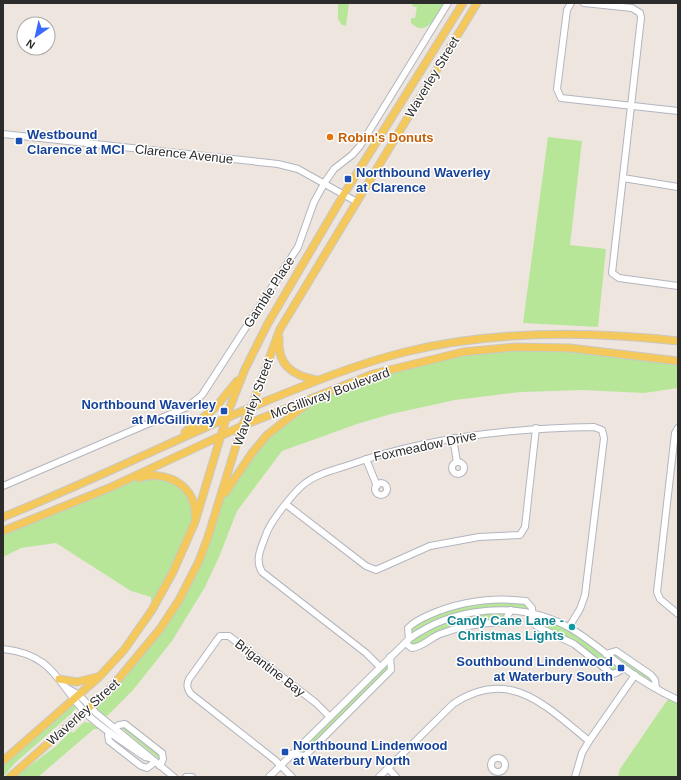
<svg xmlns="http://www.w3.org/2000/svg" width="681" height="780" viewBox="0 0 681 780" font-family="Helvetica,sans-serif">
	<rect width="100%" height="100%" fill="#eee6de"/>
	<g fill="#b7e699">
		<polygon points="338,3 349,3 346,26 342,25 338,19"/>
		<path d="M413 3H444C437 14 427 39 411 23V18H415L417 7 412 6Z"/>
		<polygon points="548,137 582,141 570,245 606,249 598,327 523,323"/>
		<polygon points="516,347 678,361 678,388 644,393 583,390 521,392 455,400 391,414 357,424 282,451 237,511 219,557 205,587 172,641 133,690 104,719 88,709 160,629 199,561 220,501 267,435 321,394 373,374 463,352"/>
		<polygon points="144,476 164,476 187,489 195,522 152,610 151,597 131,591 56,543 21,548 3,557 3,531"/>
		<path d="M505 602 527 604 533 614 569 627 606 654 614 650 651 675 656 688 624 668 616 673 533 623V614L511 611 508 619 439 634 417 648 405 643C406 639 407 634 409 631 425 609 480 604 505 602Z"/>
		<polygon points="390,657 392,665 305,756 291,754"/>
		<polygon points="670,696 678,700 678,777 618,777 620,769"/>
		<polygon points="71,706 74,705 76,708 72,713 15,763 3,777 3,764"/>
		<polygon points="84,722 90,723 99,729 94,729 38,777 15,777 56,746 71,731 73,733"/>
		<polygon points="125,726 159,753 160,760 120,727"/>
	</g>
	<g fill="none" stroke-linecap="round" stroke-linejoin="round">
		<g stroke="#b2b5c0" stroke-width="8">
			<g id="minor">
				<polyline points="571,3 567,10 557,89 561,98 678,111"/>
				<polyline points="584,3 632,8 640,13 641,18 612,273 619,278 678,286"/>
				<polyline points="3,134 278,164 298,169 357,202"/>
				<polyline points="623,178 678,187"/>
				<polyline points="678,428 675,433 657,592 660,599 678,614"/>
				<polyline points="453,438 457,462"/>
				<polyline points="366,459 377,486"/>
				<circle cx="458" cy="468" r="6"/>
				<circle cx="381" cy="489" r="6"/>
				<polyline points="3,486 187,407 202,395 298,247 314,202 325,182 334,169 352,155 360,146 448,3"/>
				<polyline points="287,505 366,566 376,570 430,546 479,537 520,535 525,527 536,428"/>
				<path d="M409 639 408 628C414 622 422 618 429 615 461 601 492 597 526 601L532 608 533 623 538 627 574 644 612 674 616 673 624 668"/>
				<path d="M405 643 412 648C423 647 430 638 440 634 461 626 482 623 504 622L511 610"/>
				<path d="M3 649C57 655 57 686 90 717 107 732 126 744 145 757L150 758"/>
				<polyline points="606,654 616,651 651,675 655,680 656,688"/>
				<path d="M380 667 366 653 262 572C254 559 262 546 267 532 272 520 293 493 304 484 316 474 334 470 349 465 428 437 511 428 594 427L602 430 604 438 585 595 580 609 569 627"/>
				<polyline points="67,688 79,695 96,713 174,777"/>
				<polyline points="115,728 119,725 125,724 162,753 163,759 160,766"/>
				<polyline points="110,733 108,735 109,741 141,766 147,768 155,762"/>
				<polyline points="291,754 305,756 391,670 390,657"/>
				<circle cx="498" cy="765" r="7"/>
				<polyline points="388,768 396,777"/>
				<polyline points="186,777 192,777"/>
				<path d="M269 777 409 639C455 606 520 600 570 628 589 639 606 654 623 667 640 680 659 691 678 700"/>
				<path d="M292 777 275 760 191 694C187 689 186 685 189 679L217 640 220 636H229L316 703 330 717"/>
				<path d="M379 777 453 704C509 666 546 706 589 741"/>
				<polyline points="575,777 582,753 589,741 635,675"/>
			</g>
		</g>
		<g stroke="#c8c8c8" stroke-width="9">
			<g id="major">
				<path d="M279 338C277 364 291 375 316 380"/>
				<polyline points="185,432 215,408 237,381"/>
				<path d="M139 478C166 469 196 486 195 515"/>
				<polyline points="225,493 252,453 267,435 313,399"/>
				<path d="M3 517C88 483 170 442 254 406 303 386 353 365 405 352 494 330 588 331 678 341"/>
				<polyline points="3,531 109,488 242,426 373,374 463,352 516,347 570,348 678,361"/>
				<polyline points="59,679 77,682 97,677"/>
				<polyline points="3,761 99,677 124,650 152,610 173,572 195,522 228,412 245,369 267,325 344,194 463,3"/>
				<polyline points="10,777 110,689 160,629 179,600 199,561 208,537 242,426 251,408 280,329 477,3"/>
			</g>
		</g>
		<use href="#minor" stroke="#fff" stroke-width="6"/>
		<use href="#major" stroke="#f5c85c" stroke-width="7"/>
	</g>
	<circle fill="#e8710a" stroke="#fff" stroke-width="1.5" cx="330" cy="137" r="4"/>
	<g fill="#1a4fb4" stroke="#fff" stroke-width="1.5">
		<rect x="15" y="137" width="8" height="8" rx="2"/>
		<rect x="344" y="175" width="8" height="8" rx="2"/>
		<rect x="220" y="407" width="8" height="8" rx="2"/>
		<rect x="617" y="664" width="8" height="8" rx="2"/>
		<rect x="281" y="748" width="8" height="8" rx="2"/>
	</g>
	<circle fill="#0f9aa8" stroke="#fff" stroke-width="1.5" cx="572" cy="627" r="4"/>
	<g text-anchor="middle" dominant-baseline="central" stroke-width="3" stroke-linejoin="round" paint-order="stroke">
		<g font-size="13" fill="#2c2c2c" stroke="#fff">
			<text transform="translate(432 77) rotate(-59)">Waverley Street</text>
			<text transform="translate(184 154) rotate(6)">Clarence Avenue</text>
			<text transform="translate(269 292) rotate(-57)">Gamble Place</text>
			<text transform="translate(330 393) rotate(-20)">McGillivray Boulevard</text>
			<text transform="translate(253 402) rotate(-70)">Waverley Street</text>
			<text transform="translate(425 446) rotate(-12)">Foxmeadow Drive</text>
			<text transform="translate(270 668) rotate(38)">Brigantine Bay</text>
			<text transform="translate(83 712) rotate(-42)">Waverley Street</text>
		</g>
		<g font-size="13" font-weight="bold" fill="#164399" stroke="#fff" text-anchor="start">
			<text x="27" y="134">Westbound<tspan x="27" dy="15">Clarence at MCI</tspan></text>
			<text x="356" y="172">Northbound Waverley<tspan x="356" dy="15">at Clarence</tspan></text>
			<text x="216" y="404" text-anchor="end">Northbound Waverley<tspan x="216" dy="15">at McGillivray</tspan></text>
			<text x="613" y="661" text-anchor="end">Southbound Lindenwood<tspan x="613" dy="15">at Waterbury South</tspan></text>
			<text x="293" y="745">Northbound Lindenwood<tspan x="293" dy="15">at Waterbury North</tspan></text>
		</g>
		<g font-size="13" font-weight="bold" fill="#c56008" stroke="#fff" text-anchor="start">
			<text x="338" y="137">Robin's Donuts</text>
		</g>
		<g font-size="13" font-weight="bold" fill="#0d838f" stroke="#fff" text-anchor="end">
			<text x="564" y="620">Candy Cane Lane -<tspan x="564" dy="15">Christmas Lights</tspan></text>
		</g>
	</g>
	<rect width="681" height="780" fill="none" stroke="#2c2c2c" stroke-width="8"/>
	<g transform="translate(36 36) rotate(214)"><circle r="19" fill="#ffffff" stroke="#ababab"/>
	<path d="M0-3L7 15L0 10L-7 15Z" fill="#3969ff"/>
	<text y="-6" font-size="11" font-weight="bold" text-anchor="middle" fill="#2c2c2c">N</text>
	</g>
</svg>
